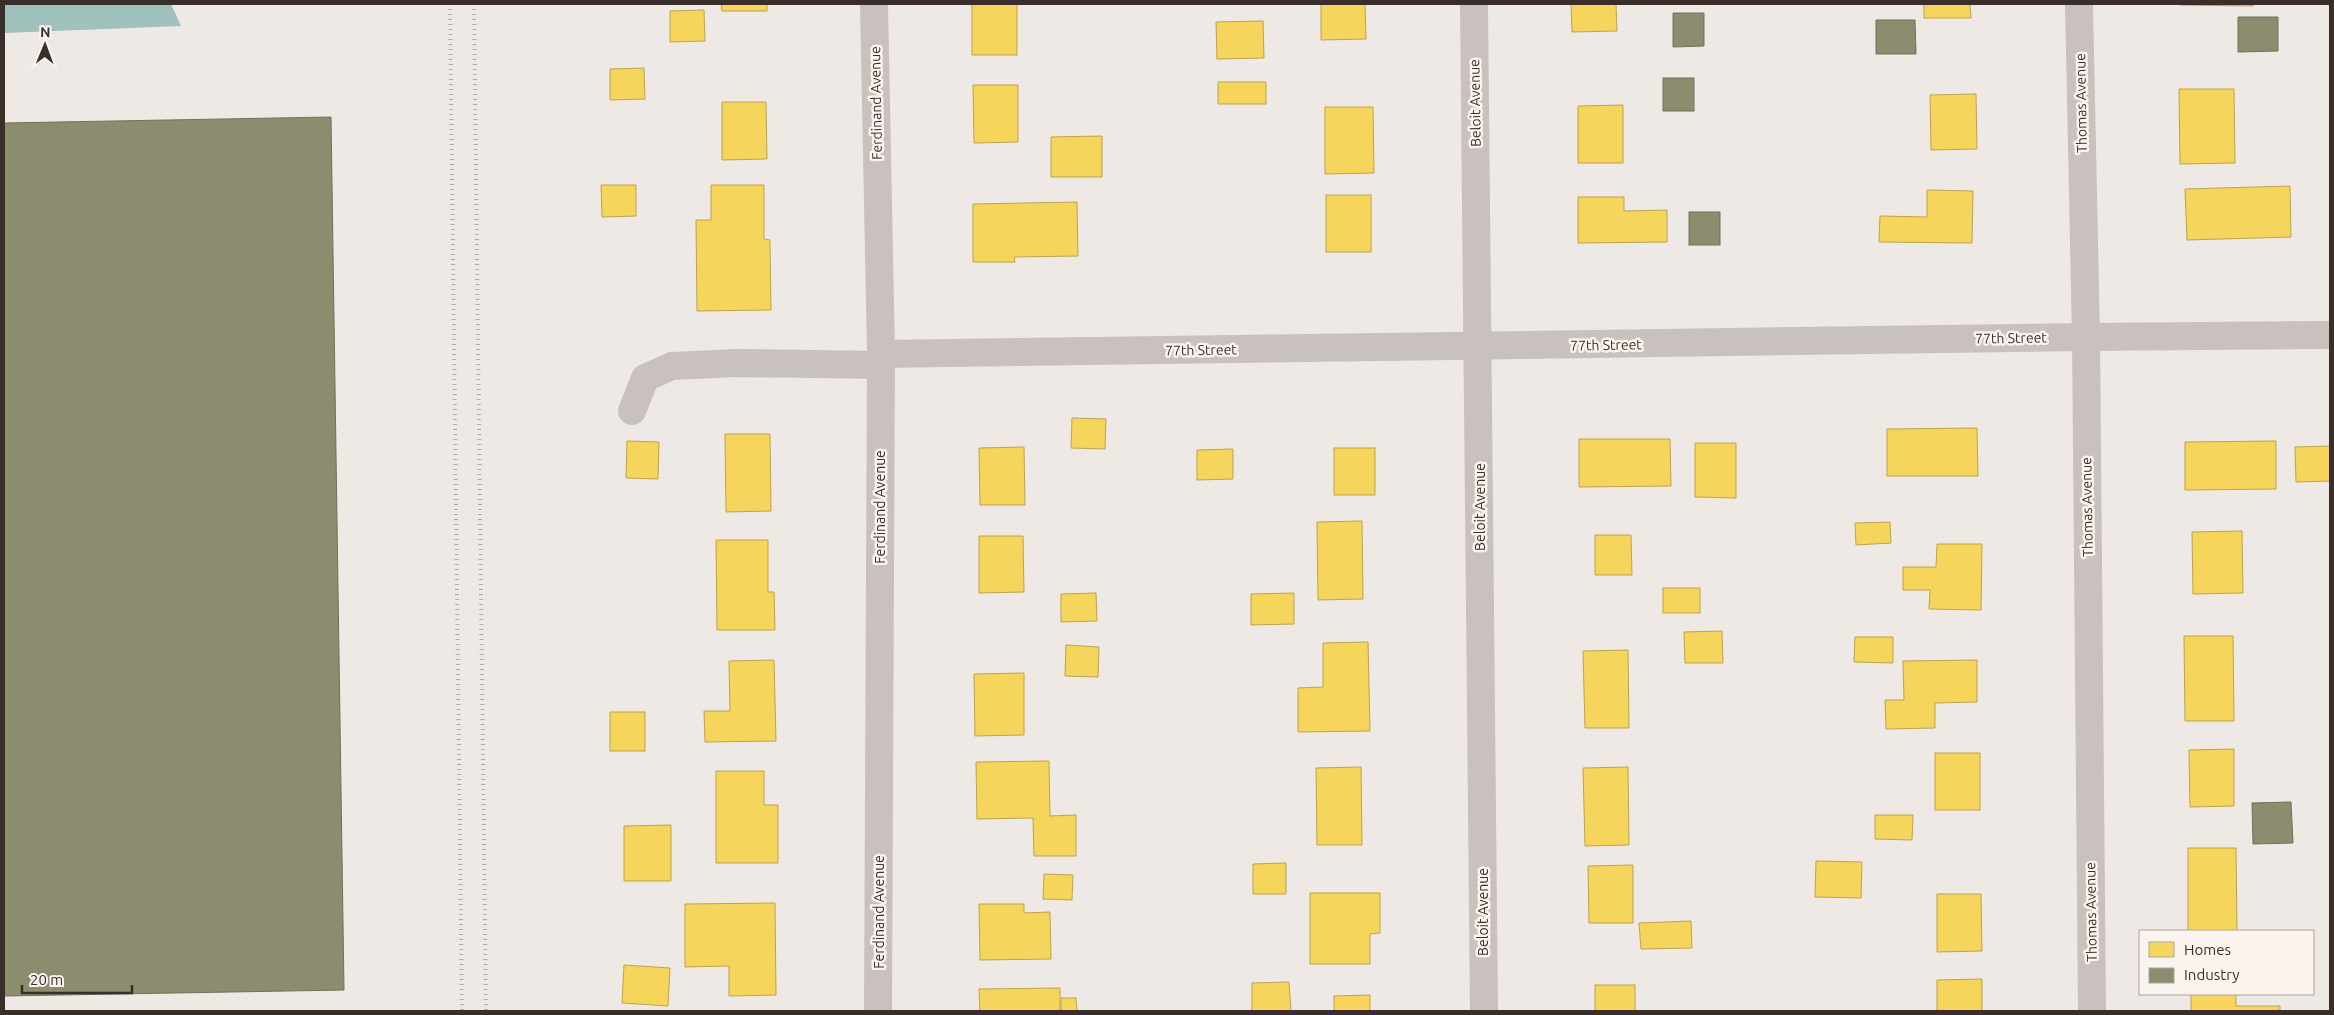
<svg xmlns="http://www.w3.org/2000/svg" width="2334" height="1015" viewBox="0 0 2334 1015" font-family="Ubuntu,sans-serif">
	<rect width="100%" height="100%" fill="#efe9e5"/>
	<polygon fill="#a1c1bc" points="4,4 171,4 181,26 4,33"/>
	<g fill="#f6d55c" stroke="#bea34d">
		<polygon points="721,4 767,4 767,11 722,11"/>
		<rect x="972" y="4" width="45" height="51"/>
		<polygon points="1321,4 1365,4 1366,39 1321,40"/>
		<polygon points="1571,4 1616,4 1617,31 1572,32"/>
		<polygon points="1924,4 1970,4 1971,18 1924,18"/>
		<polygon points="2180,4 2253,4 2253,6 2180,5"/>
		<polygon points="704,10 705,41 670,42 670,11"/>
		<polygon points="1263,21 1264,58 1217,59 1216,22"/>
		<polygon points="644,68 645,99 610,100 610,69"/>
		<rect x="1218" y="82" width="48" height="22"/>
		<polygon points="973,85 1018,85 1018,142 974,143"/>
		<polygon points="2179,89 2234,89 2235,163 2180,164"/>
		<polygon points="1976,94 1977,149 1931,150 1930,95"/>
		<polygon points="722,102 766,102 767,159 722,160"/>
		<polygon points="1623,105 1623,163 1578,163 1578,106"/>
		<polygon points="1325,107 1373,107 1374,173 1325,174"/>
		<polygon points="1102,136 1102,177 1051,177 1051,137"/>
		<polygon points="601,185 636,185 636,216 602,217"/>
		<polygon points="711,185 764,185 764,239 770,240 771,310 697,311 696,220 711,220"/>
		<polygon points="2290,186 2291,237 2187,240 2185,189"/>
		<polygon points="1927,190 1973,191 1972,243 1879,242 1880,216 1927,217"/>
		<rect x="1326" y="195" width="45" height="57"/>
		<polygon points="1578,197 1624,197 1624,211 1667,210 1667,242 1578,243"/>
		<polygon points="1077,202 1078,256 1014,257 1015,262 973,262 973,204"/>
		<polygon points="1072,418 1106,419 1105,449 1071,448"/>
		<polygon points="1977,428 1978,476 1887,476 1887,429"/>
		<polygon points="725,434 770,434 771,511 726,512"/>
		<polygon points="1579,439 1670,439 1671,486 1579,487"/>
		<polygon points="627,441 659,442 658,479 626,478"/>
		<polygon points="2276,441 2276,489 2185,490 2185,442"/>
		<polygon points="1695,443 1736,443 1736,498 1695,497"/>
		<polygon points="2330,446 2330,481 2296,482 2295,447"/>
		<polygon points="1024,447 1025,505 980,505 979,448"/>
		<rect x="1334" y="448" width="41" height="47"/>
		<polygon points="1233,449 1233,479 1197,480 1197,450"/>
		<polygon points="1362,521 1363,599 1318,600 1317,522"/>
		<polygon points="1890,522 1891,543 1856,545 1855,523"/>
		<polygon points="2242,531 2243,593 2193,594 2192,532"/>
		<polygon points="1595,535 1631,535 1632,575 1595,575"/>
		<polygon points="979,536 1023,536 1024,592 979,593"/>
		<polygon points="716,540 768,540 768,592 774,592 775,630 717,630"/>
		<polygon points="1937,544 1982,544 1981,610 1929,609 1930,590 1903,590 1903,567 1936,567"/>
		<rect x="1663" y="588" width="37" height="25"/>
		<polygon points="1096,593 1097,621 1061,622 1061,594"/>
		<polygon points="1294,593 1294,624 1251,625 1251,594"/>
		<polygon points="1722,631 1723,663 1685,663 1684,632"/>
		<polygon points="2184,636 2233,636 2234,721 2185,721"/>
		<polygon points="1855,637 1893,637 1893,663 1854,662"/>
		<polygon points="1368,642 1370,731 1298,732 1298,688 1323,687 1323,643"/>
		<polygon points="1066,645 1099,647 1098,677 1065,676"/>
		<polygon points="1628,650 1629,728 1585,728 1583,651"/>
		<polygon points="774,660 776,741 705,742 704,711 730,711 729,661"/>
		<polygon points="1977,660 1977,702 1935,703 1935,728 1886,729 1885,700 1904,700 1903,661"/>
		<polygon points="1024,673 1024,735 975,736 974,674"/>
		<rect x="610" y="712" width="35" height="39"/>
		<polygon points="2234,749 2234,806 2190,807 2189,750"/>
		<rect x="1935" y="753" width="45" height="57"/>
		<polygon points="1049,761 1050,816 1076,815 1076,856 1034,856 1033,818 977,819 976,762"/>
		<polygon points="1361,767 1362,845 1317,845 1316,768"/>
		<polygon points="1628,767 1629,845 1585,846 1583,768"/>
		<polygon points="716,771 764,771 764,805 778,805 778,863 716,863"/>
		<polygon points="1875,815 1913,815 1912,840 1875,839"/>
		<polygon points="671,825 671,881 624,881 624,826"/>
		<polygon points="2188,848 2236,848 2237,931 2188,931"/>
		<polygon points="1816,861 1862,862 1861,898 1815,897"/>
		<polygon points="1286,863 1286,894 1253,894 1253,864"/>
		<polygon points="1633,865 1633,923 1589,923 1588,866"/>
		<polygon points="1044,874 1073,875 1072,900 1043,899"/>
		<polygon points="1310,893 1380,893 1380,933 1370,934 1370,964 1310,964"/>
		<polygon points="1937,894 1981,894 1982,951 1937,952"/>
		<polygon points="775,903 776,995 729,996 729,966 685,967 685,904"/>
		<polygon points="979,904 1024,904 1024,913 1050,912 1051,959 980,960"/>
		<polygon points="1691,921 1692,948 1641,949 1639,923"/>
		<polygon points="624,965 670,968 668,1006 622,1003"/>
		<polygon points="1982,979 1982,1011 1937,1011 1937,980"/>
		<polygon points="1289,982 1291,1011 1252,1011 1252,983"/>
		<rect x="1595" y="985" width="40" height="26"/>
		<polygon points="1060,988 1060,1011 980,1011 979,989"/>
		<polygon points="2191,994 2236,994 2236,1006 2280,1006 2280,1011 2191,1011"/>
		<polygon points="1370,995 1370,1011 1334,1011 1334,996"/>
		<polygon points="1061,998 1076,998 1077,1011 1061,1011"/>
	</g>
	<g fill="#8c8c6e" stroke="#73705a">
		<polygon points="1673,13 1704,13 1704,46 1673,47"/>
		<polygon points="2238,17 2278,17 2278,51 2238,52"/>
		<polygon points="1876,20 1915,20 1916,54 1876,54"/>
		<rect x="1663" y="78" width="31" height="33"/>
		<polygon points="331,117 344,990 4,996 4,123"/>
		<rect x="1689" y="212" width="31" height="33"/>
		<polygon points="2291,802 2293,843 2253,844 2252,803"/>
	</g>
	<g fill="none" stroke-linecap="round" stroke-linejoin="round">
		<g stroke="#c9c1be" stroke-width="28">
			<polyline points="874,4 881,354 878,1011"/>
			<polyline points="1474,4 1484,1011"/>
			<polyline points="2079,4 2086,337 2092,1011"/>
			<polyline points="881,354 2086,337 2330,335"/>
			<polyline points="632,411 645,378 672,366 737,363 881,365"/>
		</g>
		<g stroke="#b1aba8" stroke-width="4" stroke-dasharray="1 4" stroke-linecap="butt">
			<polyline points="450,4 462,1011"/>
			<polyline points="474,4 486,1011"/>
		</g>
	</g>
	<g text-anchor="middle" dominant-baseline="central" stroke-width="5" stroke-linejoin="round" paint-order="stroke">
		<g font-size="14" fill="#3a2e2b" stroke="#faf3ee">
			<text transform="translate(876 103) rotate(-91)">Ferdinand Avenue</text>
			<text transform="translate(1475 103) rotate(-91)">Beloit Avenue</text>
			<text transform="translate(2081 103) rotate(-91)">Thomas Avenue</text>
			<text transform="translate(2011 338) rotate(-1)">77th Street</text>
			<text transform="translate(1606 345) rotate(-1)">77th Street</text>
			<text transform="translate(1201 350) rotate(-1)">77th Street</text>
			<text transform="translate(880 507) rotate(-90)">Ferdinand Avenue</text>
			<text transform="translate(1480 507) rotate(-90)">Beloit Avenue</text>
			<text transform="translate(2087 507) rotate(-91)">Thomas Avenue</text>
			<text transform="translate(879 912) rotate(-90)">Ferdinand Avenue</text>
			<text transform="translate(1483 912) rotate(-90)">Beloit Avenue</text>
			<text transform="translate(2091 912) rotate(-91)">Thomas Avenue</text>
		</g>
	</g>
	<rect width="2334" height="1015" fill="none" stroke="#3a2e2b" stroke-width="10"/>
	<rect x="2139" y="930" width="175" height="65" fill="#faf3ee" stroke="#ada4a0"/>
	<rect x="2149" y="942" width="25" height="15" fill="#f6d55c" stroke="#ada4a0"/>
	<text x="2184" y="955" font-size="15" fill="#3a2e2b">Homes</text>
	<rect x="2149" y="968" width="25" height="15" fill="#8c8c6e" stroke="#ada4a0"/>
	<text x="2184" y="980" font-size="15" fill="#3a2e2b">Industry</text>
	<g transform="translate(45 45) rotate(1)" stroke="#faf3ee" stroke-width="4" paint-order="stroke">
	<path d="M0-4L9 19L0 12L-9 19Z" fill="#3a2e2b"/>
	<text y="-8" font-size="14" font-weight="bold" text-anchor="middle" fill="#3a2e2b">N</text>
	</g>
	<path d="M22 985v8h110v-8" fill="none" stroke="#3a2e2b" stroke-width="2.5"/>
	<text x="30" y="985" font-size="15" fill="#3a2e2b" stroke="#faf3ee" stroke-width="4" paint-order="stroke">20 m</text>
</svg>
